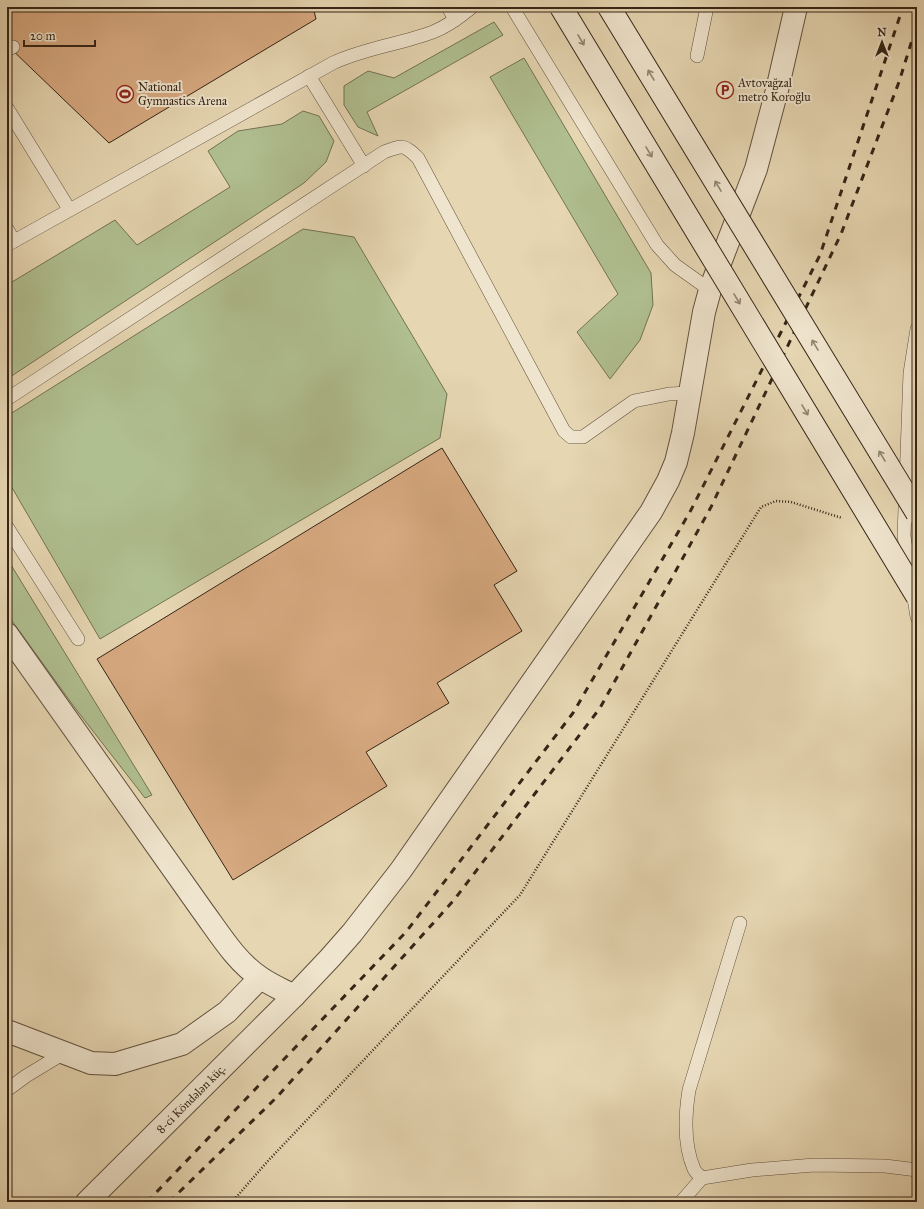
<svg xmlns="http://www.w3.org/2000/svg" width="924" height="1209" viewBox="0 0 924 1209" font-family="'IM FELL Great Primer',serif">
	<rect width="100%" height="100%" fill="#e6d6b2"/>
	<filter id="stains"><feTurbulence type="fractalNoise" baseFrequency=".005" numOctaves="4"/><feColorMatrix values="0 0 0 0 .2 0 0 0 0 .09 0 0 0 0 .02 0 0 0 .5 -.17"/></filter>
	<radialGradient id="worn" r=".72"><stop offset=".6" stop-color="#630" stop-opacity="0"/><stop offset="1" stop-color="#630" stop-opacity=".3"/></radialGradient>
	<g fill="#b0bf90" stroke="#737254">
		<polygon points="494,22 503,35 367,112 378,136 358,127 344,105 344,86 368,71 394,78"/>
		<polygon points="524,58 651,273 653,305 640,340 610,379 577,332 618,294 490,77"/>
		<polygon points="303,111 319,116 334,141 326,162 304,183 7,379 7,285 115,220 137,245 230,187 208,151 238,131 282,124"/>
		<polygon points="303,229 354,237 447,394 440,438 100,639 7,479 7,416"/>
		<polygon points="7,559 11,565 152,795 145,798 75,708 7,614"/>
	</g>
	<g fill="#d7a980" stroke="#362517">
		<polygon points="7,7 313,7 316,19 109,143 7,45"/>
		<polygon points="442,448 517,571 494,585 522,631 437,683 449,703 366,752 387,786 233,880 97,659"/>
	</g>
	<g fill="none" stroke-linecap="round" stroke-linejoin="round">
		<g stroke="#62513e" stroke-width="14">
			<g id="lane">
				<polyline points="448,7 455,20"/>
				<polyline points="512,7 657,245 675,265 710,290"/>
				<polyline points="7,50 13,47"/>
				<polyline points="697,56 707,7"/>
				<polyline points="309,76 364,166"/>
				<polyline points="7,108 69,209"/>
				<polyline points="7,229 14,241"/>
				<path d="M7 245 333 63C365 48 401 44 433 32 448 26 460 17 472 7"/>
				<polyline points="917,329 910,373 904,536 917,617"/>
				<path d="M7 399 384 152C403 145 403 144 418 158L564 431 571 437H583L634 401 669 394 690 393"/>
				<polyline points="7,527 78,639"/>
				<polyline points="7,1090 26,1076 64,1053"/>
				<path d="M702 1178C699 1175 695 1172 694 1169 683 1144 685 1115 689 1090L740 923"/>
				<polyline points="681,1202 702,1178 752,1170 814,1165 885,1166 917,1170"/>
			</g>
		</g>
		<g stroke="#62513e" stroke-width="24">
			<g id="street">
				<path d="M7 634 202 910C219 933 236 962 261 978 271 985 283 990 294 996"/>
				<polyline points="7,1031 91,1063 115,1064 182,1044 227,1012 260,978"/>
				<polyline points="87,1202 294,996 330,958 352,933 401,870 651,512 668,481 676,462 683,433 704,312 710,290 720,263 756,169 777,90 796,7"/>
			</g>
		</g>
		<polyline stroke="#362517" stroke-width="2.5" stroke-dasharray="1 2" stroke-linecap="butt" points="232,1202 267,1162 520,895 761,507 776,501 791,502 842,518"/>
		<use href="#lane" stroke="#efe4cd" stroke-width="13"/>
		<use href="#street" stroke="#efe4cd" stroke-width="22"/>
		<g stroke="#362517" stroke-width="3" stroke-dasharray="7 7" stroke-linecap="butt">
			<polyline points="147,1202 406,932 573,713 691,510 820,255 903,7"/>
			<polyline points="169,1202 276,1098 454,900 600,708 711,507 841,234 899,82 917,24"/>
		</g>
		<g stroke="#362517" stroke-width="24" stroke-linecap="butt">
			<g id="secondary-bridge">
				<polyline points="561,7 917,596"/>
				<polyline points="609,7 917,513"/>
			</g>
		</g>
		<use href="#secondary-bridge" stroke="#efe4cd" stroke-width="22"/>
	</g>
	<defs><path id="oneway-shaft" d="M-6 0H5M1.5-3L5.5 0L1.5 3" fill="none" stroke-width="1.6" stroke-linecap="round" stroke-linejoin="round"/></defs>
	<g stroke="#928472">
		<use href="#oneway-shaft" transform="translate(581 40) rotate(59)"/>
		<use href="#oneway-shaft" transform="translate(651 75) rotate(-121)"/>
		<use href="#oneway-shaft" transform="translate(649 152) rotate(59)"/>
		<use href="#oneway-shaft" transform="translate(718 186) rotate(-121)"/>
		<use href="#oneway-shaft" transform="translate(737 299) rotate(59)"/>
		<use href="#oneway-shaft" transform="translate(815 345) rotate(-121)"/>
		<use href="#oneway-shaft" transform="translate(805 410) rotate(59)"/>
		<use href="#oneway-shaft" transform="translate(882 456) rotate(-121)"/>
	</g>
	<defs>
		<g id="parking-ring" transform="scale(0.9)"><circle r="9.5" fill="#efe4cd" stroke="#8f2418" stroke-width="1.5"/><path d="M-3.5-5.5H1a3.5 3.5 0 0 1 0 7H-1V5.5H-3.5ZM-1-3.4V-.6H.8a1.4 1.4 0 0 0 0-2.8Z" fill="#8f2418"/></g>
		<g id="stadium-ring" transform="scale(0.9)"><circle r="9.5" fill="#efe4cd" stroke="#8f2418" stroke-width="1.5"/><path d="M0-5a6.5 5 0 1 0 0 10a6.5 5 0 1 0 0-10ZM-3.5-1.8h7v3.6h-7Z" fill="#8f2418"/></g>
	</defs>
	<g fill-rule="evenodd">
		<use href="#parking-ring" x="725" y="90"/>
		<use href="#stadium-ring" x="125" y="94"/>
	</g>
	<g text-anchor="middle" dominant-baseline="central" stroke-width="4" stroke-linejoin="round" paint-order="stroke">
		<g font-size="12" fill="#362517" stroke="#efe4cd" text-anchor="start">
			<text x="738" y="83">Avtovağzal<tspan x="738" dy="14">metro Koroğlu</tspan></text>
			<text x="138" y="87">National<tspan x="138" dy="14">Gymnastics Arena</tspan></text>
		</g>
		<g font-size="12" fill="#362517" stroke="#efe4cd">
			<text transform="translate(191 1099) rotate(-45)">8-ci Köndələn küç.</text>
		</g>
	</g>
	<rect width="924" height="1209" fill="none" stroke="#e6d6b2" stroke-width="24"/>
	<rect x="8" y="8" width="908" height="1193" fill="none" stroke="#362517" stroke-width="2"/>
	<rect x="12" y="12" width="900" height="1185" fill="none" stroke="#362517"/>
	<g transform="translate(882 42)" stroke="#efe4cd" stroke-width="3" paint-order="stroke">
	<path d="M0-3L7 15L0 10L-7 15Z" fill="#362517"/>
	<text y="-6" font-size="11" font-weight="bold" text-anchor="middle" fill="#362517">N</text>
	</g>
	<path d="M24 40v6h71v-6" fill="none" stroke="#362517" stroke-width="2"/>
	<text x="30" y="40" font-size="12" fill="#362517" stroke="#efe4cd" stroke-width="3" paint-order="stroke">20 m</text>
	<rect width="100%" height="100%" filter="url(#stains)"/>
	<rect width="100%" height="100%" fill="url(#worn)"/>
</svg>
